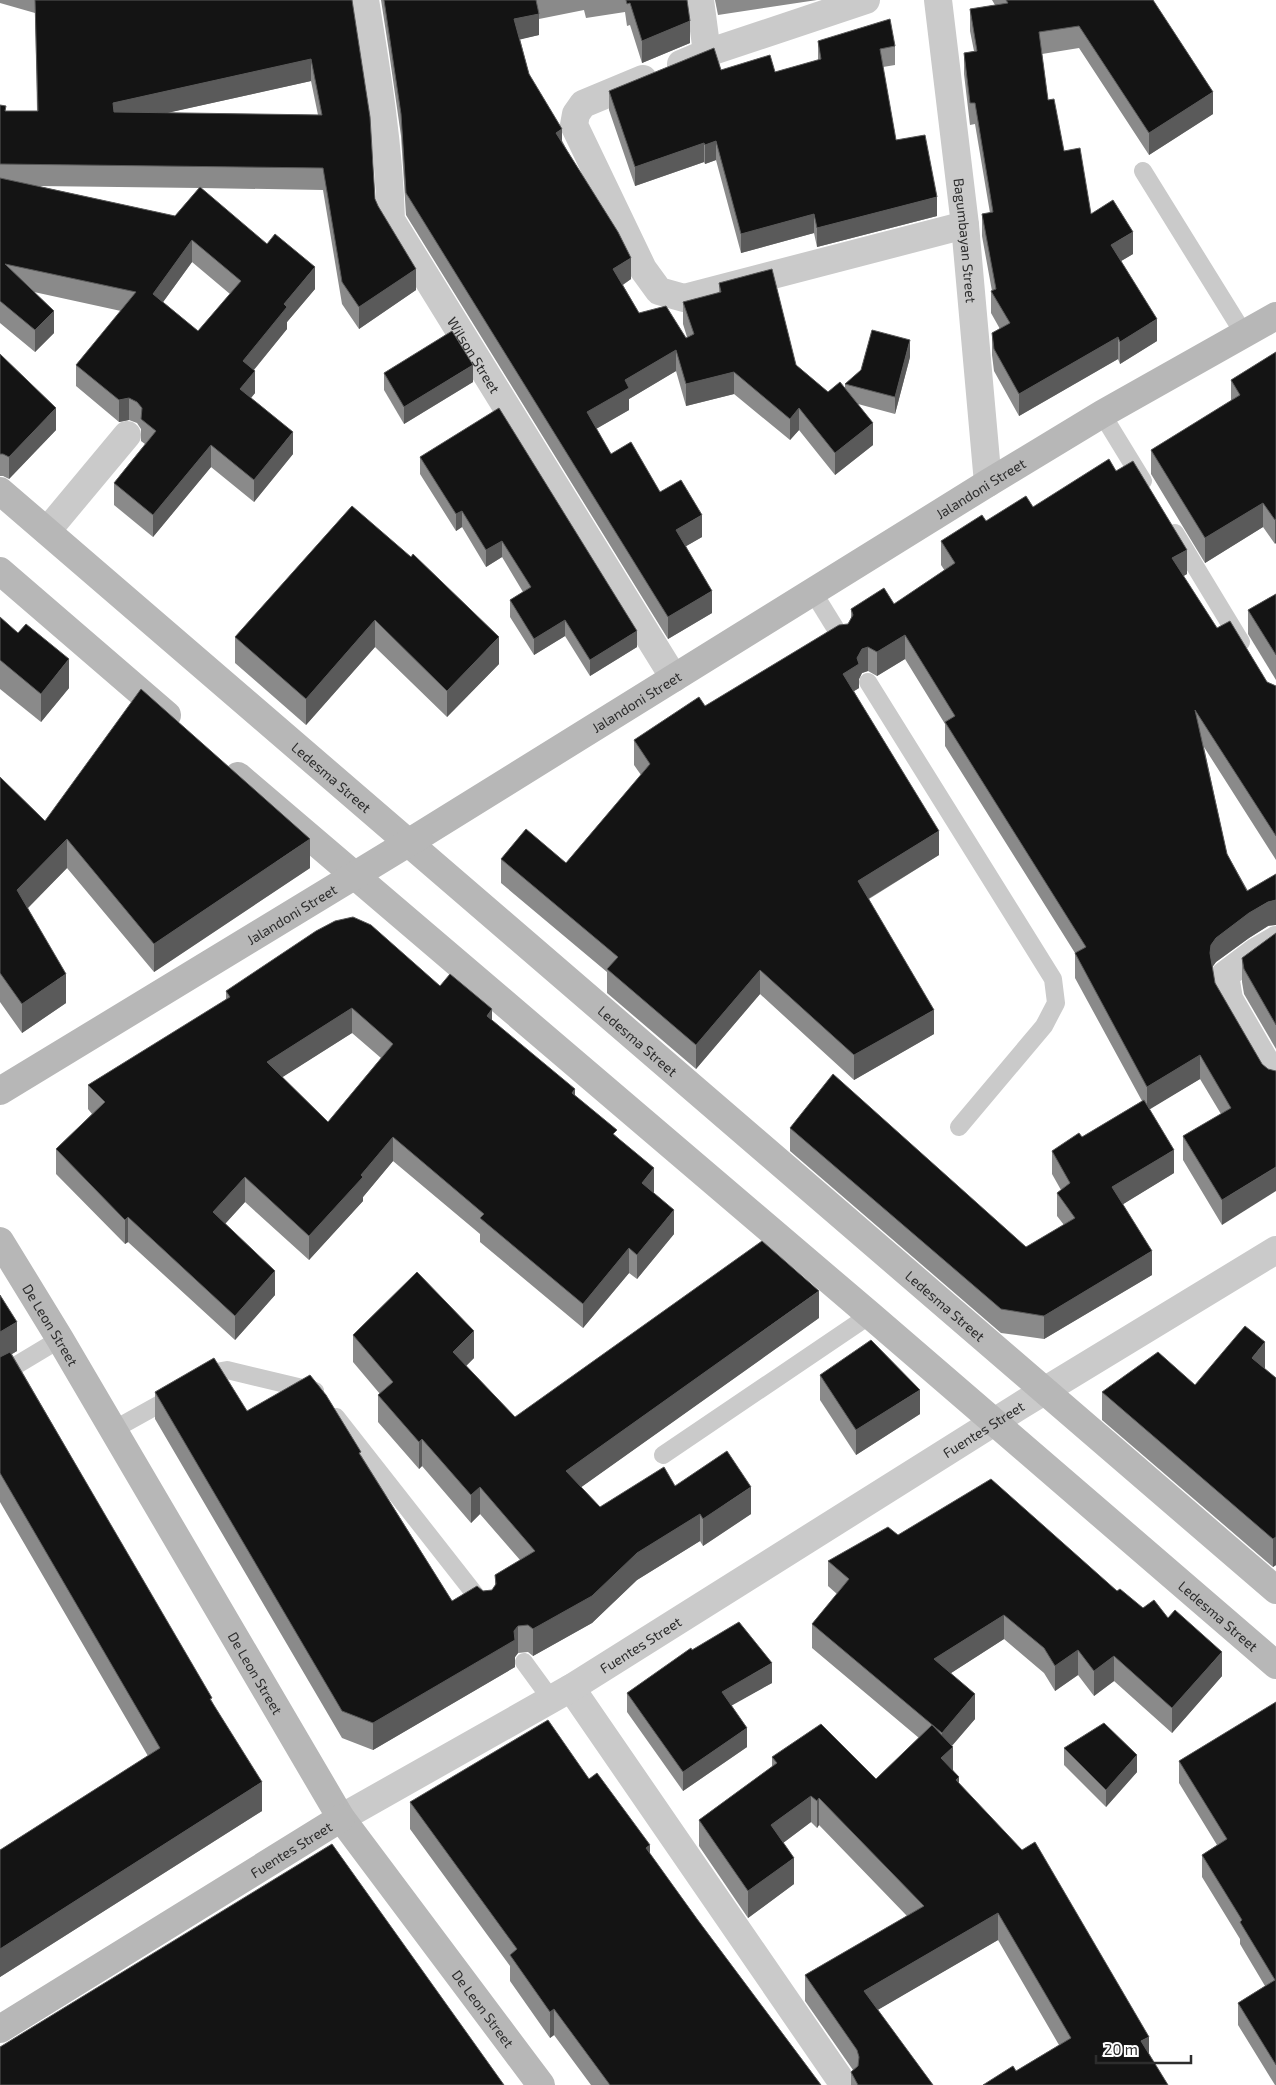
<svg xmlns="http://www.w3.org/2000/svg" width="1276" height="2085" viewBox="0 0 1276 2085" font-family="'Exo 2',sans-serif">
	<rect width="100%" height="100%" fill="#fff"/>
	<g fill="none" stroke-linecap="round" stroke-linejoin="round">
		<g stroke="#cacaca" stroke-width="18">
			<polyline points="1143,171 1244,334"/>
			<polyline points="1102,414 1143,481"/>
			<polyline points="1175,533 1241,642"/>
			<polyline points="813,592 842,639"/>
			<polyline points="868,682 1053,979 1056,1003 1044,1026 959,1127"/>
			<polyline points="0,1375 60,1339"/>
			<polyline points="201,1381 216,1372 227,1370 315,1391"/>
			<polyline points="336,1417 485,1607"/>
			<polyline points="113,1430 176,1395"/>
			<polyline points="663,1455 870,1315"/>
			<polyline points="524,1662 551,1699"/>
		</g>
		<g stroke="#cacaca" stroke-width="28">
			<path id="s1" d="M365 0C377 73 389 146 391 220L674 678"/>
			<polyline points="700,0 707,53"/>
			<path id="s2" d="M938 0 965 225 988 483"/>
			<polyline points="681,64 707,53 866,0"/>
			<polyline points="643,79 583,104 576,114 574,125 643,269 659,291 684,298 965,225"/>
			<polyline points="47,531 127,435"/>
			<polyline points="1276,940 1257,951 1225,975 1229,999 1276,1080"/>
			<polyline points="571,1688 844,2085"/>
			<path id="s3" d="M341 1818 571 1688 1018 1407 1276 1250"/>
		</g>
		<g stroke="#b7b7b7" stroke-width="28">
			<path id="s4" d="M0 491 1276 1590"/>
			<polyline points="0,571 167,715"/>
			<path id="s5" d="M238 776 870 1315 1276 1665"/>
			<path id="s6" d="M0 1091 408 843 988 483 1102 414 1276 316"/>
			<path id="s7" d="M0 1241 60 1339 341 1818 541 2085"/>
			<path id="s8" d="M0 2029 341 1818"/>
		</g>
	</g>
	<g fill="#8a8a8a" fill-rule="evenodd">
		<path d="M0 0H352L375 199 378 206 416 290 359 329 342 304 323 190 201 188 315 289 287 322V329L254 370 255 393 251 398 293 454 254 502 211 467 153 537 114 505V483L145 444 141 441V429L137 423 129 420 119 422 76 386V365L121 311 34 292 54 333 35 352 0 323V105L6 111H37L35 13 0 3ZM311 81 318 115 166 113ZM38 186 199 188 175 216ZM192 262 230 294 198 331 163 302Z"/>
		<polygon points="381,0 687,0 690,43 642,63 630,25 627,26 625,12 586,18 584,10 539,19 539,35 520,39 529,74 631,279 623,285 639,313 686,338 687,337 683,324 683,302 719,293 719,283 796,365 828,392 845,387 845,384 910,357 895,414 858,404 873,445 835,475 799,430 790,440 734,394 686,406 676,371 629,399 629,410 596,429 611,454 660,492 702,537 686,546 712,613 668,639 406,215 401,136 389,52"/>
		<polygon points="715,0 817,0 718,15"/>
		<polygon points="992,0 1153,0 1213,114 1149,155 1079,48 1042,54 1048,100 1064,151 1091,214 1133,254 1121,261 1157,341 1120,364 1118,359 1019,416 994,371 992,355 992,333 1000,329 991,313 991,291 992,291 982,236 982,214 990,213 975,124 970,125 964,74 964,53 974,51 970,31 970,9 995,5"/>
		<polygon points="818,41 895,46 895,65 883,67 896,140 937,216 817,247 814,233 741,253 716,160 705,164 704,162 635,186 609,110 609,91 721,70 775,72 818,60"/>
		<polygon points="1276,352 1275,544 1263,527 1205,563 1151,474 1151,450 1231,401 1231,380"/>
		<polygon points="0,354 56,430 9,479 3,476 0,476"/>
		<polygon points="384,373 473,382 404,424 384,390"/>
		<polygon points="420,457 637,647 590,676 565,636 534,655 510,617 510,600 523,592 502,557 486,567 462,527 456,531 420,474"/>
		<polygon points="1116,471 1187,574 1183,576 1217,628 1267,682 1276,686 1276,860 1204,747 1227,854 1268,926 1249,938 1216,962 1212,967 1215,983 1262,1064 1222,1225 1183,1160 1183,1136 1221,1114 1200,1079 1149,1109 1174,1173 1123,1204 1152,1275 1044,1339 1001,1333 790,1151 790,1128 1026,1247 1064,1225 1057,1216 1057,1193 1061,1190 1052,1174 1052,1151 1082,1137 1142,1101 1075,978 1075,953 945,746 945,724 905,659 877,676 868,671 862,673 859,679 859,688 854,691 939,855 869,899 934,1034 854,1080 760,994 696,1069 607,993 607,972 501,883 501,859 566,863 641,775 634,765 634,740 705,706 848,624 851,618 851,609 894,604 945,571 941,565 941,541 986,521 1033,507"/>
		<polygon points="352,506 499,664 447,717 375,647 306,725 235,663 235,637"/>
		<polygon points="1276,594 1276,680 1248,634 1248,610"/>
		<polygon points="0,617 69,688 41,722 0,689"/>
		<polygon points="0,777 45,821 310,868 154,972 67,868 28,908 66,1003 22,1033 0,1002"/>
		<polygon points="1276,933 1276,1049 1244,994 1242,982 1242,958"/>
		<path d="M440 986 492 1020 575 1096 617 1137 654 1192 653 1193 674 1234 637 1279 629 1273 583 1328 480 1242V1234L393 1161 363 1197V1201L309 1260 245 1202 225 1224 275 1295 235 1340 128 1242 125 1244 56 1174V1149L92 1114 88 1109V1085L226 1000V991ZM352 1033 381 1058 328 1122 282 1077Z"/>
		<polygon points="0,1295 17,1351 12,1354 212,1701 262,1811 0,1977 0,1850 148,1756 0,1502"/>
		<polygon points="819,1318 581,1487 600,1507 675,1486 751,1514 703,1546 700,1541 637,1580 592,1623 533,1656 528,1652 518,1653 515,1657 515,1667 373,1750 342,1738 155,1419 155,1392 247,1411 361,1455 452,1601 483,1591 492,1590 495,1586 495,1575 520,1560 480,1514 471,1523 422,1466 419,1469 378,1422 378,1395 380,1394 353,1362 353,1335 474,1358 466,1366 515,1417"/>
		<polygon points="1265,1369 1276,1378 1276,1565 1273,1567 1102,1420 1102,1392 1195,1385"/>
		<polygon points="820,1375 920,1414 856,1455 820,1400"/>
		<polygon points="898,1535 1117,1591 1143,1608 1168,1618 1222,1676 1172,1733 1114,1681 1094,1696 1078,1675 1055,1691 1044,1673 1004,1639 951,1673 975,1719 952,1746 953,1770 959,1784 1149,2053 1016,2071 1059,2045 998,1940 877,2010 933,2085 851,2085 851,2072 853,2070 805,2001 805,1975 907,1916 819,1825 817,1828 811,1822 783,1843 794,1884 748,1918 699,1846 699,1820 772,1767 772,1757 876,1779 919,1738 812,1648 812,1624 837,1594 828,1586 828,1561"/>
		<polygon points="692,1650 772,1683 731,1705 747,1747 683,1791 627,1712 627,1693"/>
		<polygon points="1276,1702 1276,2085 1275,2085 1238,2025 1238,2003 1265,1986 1240,1944 1240,1939 1202,1877 1202,1855 1217,1845 1179,1783 1179,1761"/>
		<polygon points="1064,1748 1137,1772 1106,1807 1064,1765"/>
		<polygon points="589,1779 650,1854 697,1919 821,2085 591,2085 554,2035 550,2038 510,1981 510,1966 410,1829 410,1802"/>
	</g>
	<g fill="#5a5a5a">
		<polygon points="539,14 539,35 514,41 514,19"/>
		<polygon points="690,21 690,43 642,63 642,41"/>
		<polygon points="311,59 311,81 113,125 113,103"/>
		<polygon points="1213,92 1213,114 1149,155 1149,133"/>
		<polygon points="562,129 562,151 556,133"/>
		<polygon points="716,141 716,160 705,164 705,145"/>
		<polygon points="704,143 704,162 635,186 635,167"/>
		<polygon points="937,197 937,216 817,247 817,228"/>
		<polygon points="814,214 814,233 741,253 741,234"/>
		<polygon points="1133,232 1133,254 1111,267 1111,245"/>
		<polygon points="192,240 192,262 153,316 153,294"/>
		<polygon points="631,258 631,279 613,291 613,269"/>
		<polygon points="315,267 315,289 287,322 287,329 243,383 243,361 284,304"/>
		<polygon points="416,269 416,290 359,329 359,307"/>
		<polygon points="54,311 54,333 35,352 35,330"/>
		<polygon points="1157,319 1157,341 1120,364 1120,342"/>
		<polygon points="1118,337 1118,359 1019,416 1019,394"/>
		<polygon points="910,340 910,357 895,414 895,397"/>
		<polygon points="676,350 676,371 629,399 629,410 587,434 587,412 625,380"/>
		<polygon points="473,365 473,382 404,424 404,407"/>
		<polygon points="255,371 255,393 240,411 240,389"/>
		<polygon points="734,372 734,394 686,406 686,384"/>
		<polygon points="129,398 129,420 119,422 119,400"/>
		<polygon points="56,408 56,430 9,479 9,457"/>
		<polygon points="799,408 799,430 790,440 790,419"/>
		<polygon points="873,423 873,445 835,475 835,453"/>
		<polygon points="293,432 293,454 254,502 254,480"/>
		<polygon points="211,445 211,467 153,537 153,515"/>
		<polygon points="1263,503 1263,527 1205,563 1205,538"/>
		<polygon points="462,511 462,527 456,531 456,514"/>
		<polygon points="702,515 702,537 676,552 676,530"/>
		<polygon points="1276,519 1276,543 1275,544 1275,520"/>
		<polygon points="502,541 502,557 486,567 486,550"/>
		<polygon points="1187,550 1187,574 1172,583 1172,558"/>
		<polygon points="712,591 712,613 668,639 668,617"/>
		<polygon points="375,620 375,647 306,725 306,699"/>
		<polygon points="565,620 565,636 534,655 534,639"/>
		<polygon points="637,631 637,647 590,676 590,660"/>
		<polygon points="905,635 905,659 877,676 877,652"/>
		<polygon points="499,637 499,664 447,717 447,691"/>
		<polygon points="868,647 868,671 862,673 859,679 859,688 843,698 843,674 857,658 862,649"/>
		<polygon points="69,659 69,688 41,722 41,694"/>
		<polygon points="939,831 939,855 858,905 858,881"/>
		<polygon points="67,839 67,868 17,919 17,890"/>
		<polygon points="310,839 310,868 154,972 154,944"/>
		<polygon points="1276,900 1276,925 1268,926 1249,938 1216,962 1211,969 1210,953 1211,945 1216,938 1249,913 1268,902"/>
		<polygon points="760,970 760,994 696,1069 696,1045"/>
		<polygon points="66,974 66,1003 22,1033 22,1004"/>
		<polygon points="352,1008 352,1033 267,1087 267,1062"/>
		<polygon points="492,1009 492,1034 487,1016"/>
		<polygon points="934,1010 934,1034 854,1080 854,1055"/>
		<polygon points="1200,1055 1200,1079 1147,1111 1147,1087"/>
		<polygon points="575,1089 575,1113 572,1093"/>
		<polygon points="393,1137 393,1161 363,1197 363,1201 309,1260 309,1236"/>
		<polygon points="1174,1150 1174,1173 1112,1211 1112,1187"/>
		<polygon points="1276,1167 1276,1191 1222,1225 1222,1200"/>
		<polygon points="654,1168 654,1192 642,1207 642,1183"/>
		<polygon points="245,1177 245,1202 213,1237 213,1212"/>
		<polygon points="674,1210 674,1234 637,1279 637,1255"/>
		<polygon points="128,1217 128,1242 125,1244 125,1220"/>
		<polygon points="629,1248 629,1273 583,1328 583,1304"/>
		<polygon points="1152,1251 1152,1275 1044,1339 1044,1316"/>
		<polygon points="275,1271 275,1295 235,1340 235,1316"/>
		<polygon points="819,1291 819,1318 566,1498 566,1471"/>
		<polygon points="17,1322 17,1351 0,1361 0,1332"/>
		<polygon points="474,1331 474,1358 453,1379 453,1352"/>
		<polygon points="1265,1342 1265,1370 1252,1358"/>
		<polygon points="920,1390 920,1414 856,1455 856,1430"/>
		<polygon points="422,1439 422,1466 419,1469 419,1442"/>
		<polygon points="480,1487 480,1514 471,1523 471,1495"/>
		<polygon points="751,1487 751,1514 703,1546 703,1519"/>
		<polygon points="700,1514 700,1541 637,1580 592,1623 533,1656 533,1629 637,1553"/>
		<polygon points="1276,1537 1276,1565 1273,1567 1273,1539"/>
		<polygon points="1004,1615 1004,1639 934,1684 934,1659"/>
		<polygon points="518,1626 518,1653 515,1657 515,1667 373,1750 373,1723 514,1631"/>
		<polygon points="1078,1650 1078,1675 1055,1691 1055,1666"/>
		<polygon points="1222,1652 1222,1676 1172,1733 1172,1708"/>
		<polygon points="1114,1656 1114,1681 1094,1696 1094,1671"/>
		<polygon points="772,1663 772,1683 722,1711 722,1692"/>
		<polygon points="975,1694 975,1719 942,1757 953,1747 953,1773 941,1758 942,1757 942,1733"/>
		<polygon points="747,1728 747,1747 683,1791 683,1772"/>
		<polygon points="1137,1755 1137,1772 1106,1807 1106,1790"/>
		<polygon points="959,1777 959,1803 956,1780"/>
		<polygon points="262,1782 262,1811 0,1977 0,1949"/>
		<polygon points="811,1796 811,1822 771,1852 771,1825"/>
		<polygon points="819,1798 819,1825 817,1828 817,1801"/>
		<polygon points="650,1845 650,1871 646,1848"/>
		<polygon points="794,1858 794,1884 748,1918 748,1891"/>
		<polygon points="998,1913 998,1940 864,2018 864,1991"/>
		<polygon points="554,2009 554,2035 550,2038 550,2012"/>
		<polygon points="1149,2037 1149,2063 1141,2041"/>
	</g>
	<g fill="#141414" stroke="#5a5a5a" fill-rule="evenodd">
		<path d="M35 0H352L370 117 375 199 378 206 416 269 359 307 342 282 323 168 0 164V105L6 106 5 111H38ZM311 59 322 115 114 112 113 103Z"/>
		<polygon points="384,0 536,0 539,14 514,19 529,74 562,129 556,133 618,232 631,258 613,269 639,313 666,306 686,338 694,334 683,302 721,292 719,283 772,269 796,365 828,392 840,382 873,423 835,453 799,408 790,419 734,372 686,384 676,350 625,380 629,388 587,412 611,454 631,442 660,492 681,480 702,515 676,530 712,591 668,617 406,193 401,114"/>
		<polygon points="626,0 687,0 690,21 642,41 630,3 627,4"/>
		<polygon points="1006,0 1153,0 1213,92 1149,133 1079,26 1039,32 1048,100 1054,99 1064,151 1080,148 1091,214 1113,200 1133,232 1111,245 1157,319 1120,342 1118,337 1019,394 994,349 992,333 1010,323 991,291 996,289 982,214 993,212 975,103 970,103 964,53 977,51 970,9 1008,3"/>
		<polygon points="890,19 895,46 880,49 896,140 925,135 937,197 817,228 814,214 741,234 716,141 705,145 704,143 635,167 609,91 714,48 721,70 770,55 775,72 821,59 818,41"/>
		<path d="M0 178 175 216 200 187 267 244 275 234 315 267 284 304 287 307 243 361 255 371 240 389 293 432 254 480 211 445 153 515 114 483 156 431 141 419 142 408 137 402 129 398 119 400 76 365 136 292 5 264 54 311 35 330 0 301ZM192 240 241 281 198 331 153 294Z"/>
		<polygon points="872,330 910,340 895,397 845,384 861,370"/>
		<polygon points="452,331 473,365 404,407 384,373"/>
		<polygon points="1276,352 1276,519 1275,520 1263,503 1205,538 1151,450 1240,395 1231,380"/>
		<polygon points="0,354 56,408 9,457 3,454 0,454"/>
		<polygon points="499,408 637,631 590,660 565,620 534,639 510,600 531,587 502,541 486,550 462,511 456,514 420,457"/>
		<polygon points="1109,459 1116,471 1133,461 1187,550 1172,558 1217,628 1230,621 1267,682 1276,686 1276,836 1195,710 1227,854 1247,891 1276,874 1276,900 1268,902 1249,913 1216,938 1211,945 1210,953 1215,983 1262,1064 1268,1069 1276,1071 1276,1167 1222,1200 1183,1136 1231,1108 1200,1055 1147,1087 1075,953 1086,947 945,722 955,716 905,635 877,652 868,647 862,649 857,658 859,664 843,674 939,831 858,881 934,1010 854,1055 760,970 696,1045 607,969 618,957 501,859 526,829 566,863 650,764 634,740 699,697 705,706 839,625 848,624 853,615 851,609 884,588 894,604 955,563 941,541 982,515 986,521 1026,496 1033,507"/>
		<polygon points="352,506 411,557 413,554 499,637 447,691 375,620 306,699 235,637"/>
		<polygon points="1276,594 1276,655 1248,610"/>
		<polygon points="0,617 18,633 26,624 69,659 41,694 0,660"/>
		<polygon points="141,689 310,839 154,944 67,839 17,890 66,974 22,1004 0,973 0,777 45,821"/>
		<path d="M353 917 371 925 440 986 450 974 492 1009 487 1016 575 1089 572 1093 617 1130 613 1134 654 1168 642 1183 674 1210 637 1255 629 1248 583 1304 480 1218 484 1214 393 1137 361 1175 363 1177 309 1236 245 1177 213 1212 275 1271 235 1316 128 1217 125 1220 56 1149 105 1102 88 1085 230 997 226 991 316 931 335 921ZM352 1008 393 1044 328 1122 267 1062Z"/>
		<polygon points="1276,933 1276,1025 1244,969 1242,958"/>
		<polygon points="833,1074 1026,1247 1075,1218 1057,1193 1070,1183 1052,1151 1079,1133 1082,1137 1144,1100 1174,1150 1112,1187 1152,1251 1044,1316 1001,1309 790,1128"/>
		<polygon points="762,1241 819,1291 566,1471 600,1507 664,1467 675,1486 727,1451 751,1487 703,1519 700,1514 637,1553 592,1596 533,1629 528,1625 518,1626 514,1631 515,1640 373,1723 342,1711 155,1392 214,1358 247,1411 310,1375 326,1395 361,1452 359,1453 452,1601 477,1586 483,1591 492,1590 496,1584 495,1575 535,1551 480,1487 471,1495 422,1439 419,1442 378,1395 393,1382 353,1335 417,1272 474,1331 453,1352 515,1417"/>
		<polygon points="0,1295 17,1322 0,1332"/>
		<polygon points="1245,1326 1265,1342 1252,1358 1276,1378 1276,1537 1273,1539 1102,1392 1158,1352 1195,1385"/>
		<polygon points="871,1340 920,1390 856,1430 820,1375"/>
		<polygon points="10,1352 212,1698 210,1699 262,1782 0,1949 0,1850 160,1748 0,1473 0,1357"/>
		<polygon points="991,1479 1117,1591 1120,1589 1143,1608 1154,1600 1168,1618 1175,1610 1222,1652 1172,1708 1114,1656 1094,1671 1078,1650 1055,1666 1044,1648 1004,1615 934,1659 975,1694 942,1733 812,1624 849,1579 828,1561 888,1527 898,1535"/>
		<polygon points="739,1622 772,1663 722,1692 747,1728 683,1772 627,1693 691,1648 692,1650"/>
		<polygon points="1276,1702 1276,2065 1238,2003 1275,1980 1240,1922 1242,1920 1202,1855 1227,1839 1179,1761"/>
		<polygon points="548,1720 589,1779 597,1773 650,1845 646,1848 697,1919 821,2085 610,2085 554,2009 550,2012 510,1955 517,1949 410,1802"/>
		<polygon points="1104,1723 1137,1755 1106,1790 1064,1748"/>
		<polygon points="821,1724 876,1779 932,1725 953,1747 941,1758 959,1777 956,1780 1022,1850 1035,1842 1149,2037 1141,2041 1168,2085 983,2085 1013,2066 1016,2071 1071,2038 998,1913 864,1991 933,2085 858,2085 851,2072 858,2066 859,2057 857,2050 805,1975 924,1906 819,1798 817,1801 811,1796 771,1825 794,1858 748,1891 699,1820 777,1763 772,1757"/>
		<polygon points="332,1844 504,2085 0,2085 0,2047"/>
	</g>
	<g text-anchor="middle" dominant-baseline="central" stroke-width="5" stroke-linejoin="round" paint-order="stroke">
		<g font-size="14" fill="#2d2d2d" stroke="#fff">
			<text stroke="none"><textPath href="#s2" startOffset="242">Bagumbayan Street</textPath></text>
			<text stroke="none"><textPath href="#s1" startOffset="380">Wilson Street</textPath></text>
			<text stroke="none"><textPath href="#s6" startOffset="1151">Jalandoni Street</textPath></text>
			<text stroke="none"><textPath href="#s6" startOffset="746">Jalandoni Street</textPath></text>
			<text stroke="none"><textPath href="#s4" startOffset="438">Ledesma Street</textPath></text>
			<text stroke="none"><textPath href="#s6" startOffset="341">Jalandoni Street</textPath></text>
			<text stroke="none"><textPath href="#s4" startOffset="842">Ledesma Street</textPath></text>
			<text stroke="none"><textPath href="#s4" startOffset="1248">Ledesma Street</textPath></text>
			<text stroke="none"><textPath href="#s7" startOffset="98">De Leon Street</textPath></text>
			<text stroke="none"><textPath href="#s3" startOffset="751">Fuentes Street</textPath></text>
			<text stroke="none"><textPath href="#s5" startOffset="1291">Ledesma Street</textPath></text>
			<text stroke="none"><textPath href="#s3" startOffset="346">Fuentes Street</textPath></text>
			<text stroke="none"><textPath href="#s7" startOffset="502">De Leon Street</textPath></text>
			<text stroke="none"><textPath href="#s8" startOffset="342">Fuentes Street</textPath></text>
			<text stroke="none"><textPath href="#s7" startOffset="908">De Leon Street</textPath></text>
		</g>
	</g>
	<path d="M1096 2055v8h95v-8" fill="none" stroke="#2d2d2d" stroke-width="2.5"/>
	<text x="1104" y="2055" font-size="15" fill="#2d2d2d" stroke="#ffffff" stroke-width="4" paint-order="stroke">20 m</text>
</svg>
